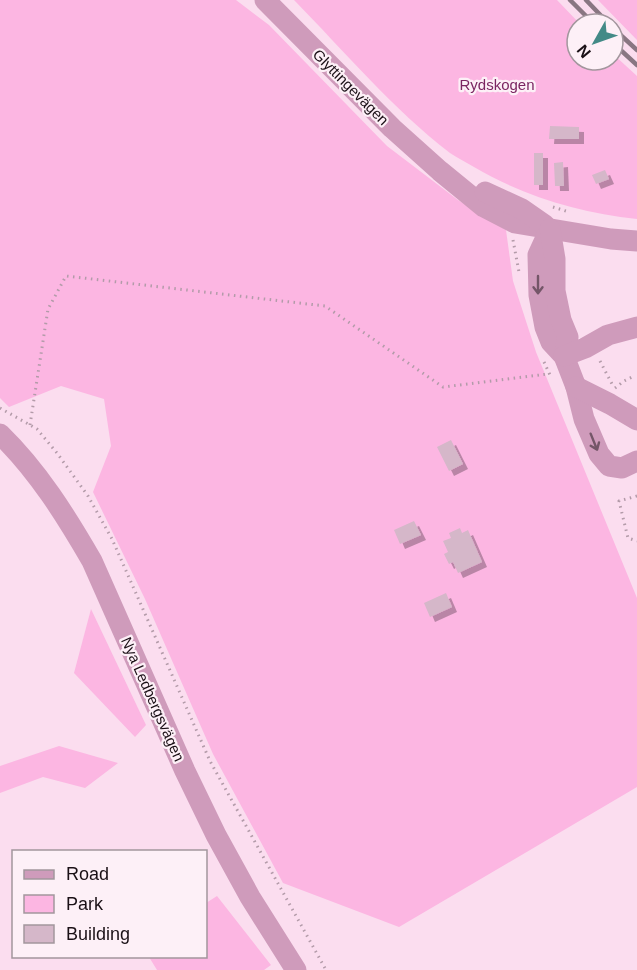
<svg xmlns="http://www.w3.org/2000/svg" width="637" height="970" viewBox="0 0 637 970" font-family="Arial,sans-serif">
	<defs>
		<filter id="shadow"><feDropShadow dx="5" dy="5" stdDeviation="0" flood-color="#0004"/></filter>
	</defs>
	<rect width="100%" height="100%" fill="#fbddef"/>
	<g fill="#fcb6e2">
		<polygon points="0,0 236,0 269,25 387,146 458,200 506,230 513,281 536,352 637,598 637,787 399,927 283,883 213,754 145,599 93,492 111,446 104,399 61,386 9,407 0,398"/>
		<path d="M294 0H557L580 24H577V60H613V54L637 76V219C580 213 523 196 474 167 466 162 457 158 450 153 394 110 344 51 294 0Z"/>
		<polygon points="598,0 637,0 637,40"/>
		<polygon points="91,609 146,725 135,737 74,673"/>
		<polygon points="59,746 118,763 85,788 43,777 0,793 0,766"/>
		<polygon points="217,896 271,965 264,970 157,970 149,957 206,956 206,903"/>
	</g>
	<g fill="#d5b7c9" filter="url(#shadow)">
		<polygon points="550,126 579,127 579,139 549,139"/>
		<rect x="534" y="153" width="9" height="32"/>
		<polygon points="563,162 564,186 555,186 554,163"/>
		<polygon points="605,170 609,179 596,184 592,175"/>
		<polygon points="451,440 463,464 449,471 437,447"/>
		<polygon points="414,521 421,535 400,544 394,530"/>
		<polygon points="460,528 462,533 468,530 482,562 458,573 453,562 449,564 444,554 448,552 443,541 451,538 449,533"/>
		<polygon points="446,593 452,607 430,617 424,603"/>
	</g>
	<g fill="none" stroke-linecap="round" stroke-linejoin="round">
		<g stroke="#b39ba9" stroke-width="3" stroke-dasharray="1.5 4.5" stroke-linecap="butt">
			<polyline points="553,207 569,212"/>
			<polyline points="513,240 519,272"/>
			<polyline points="600,361 612,384"/>
			<polyline points="544,362 550,375"/>
			<polyline points="615,388 624,381 634,376"/>
			<polyline points="0,408 37,429 57,453 88,496 112,539 210,761 326,970"/>
			<polyline points="30,425 48,309 66,276 325,306 443,387 548,374"/>
			<polyline points="637,496 619,501 628,538 637,541"/>
		</g>
		<g stroke="#cf9bbb" stroke-width="21">
			<polyline points="265,0 392,128 440,171 484,207 515,223 611,239 637,241"/>
			<polyline points="485,192 522,209 545,225"/>
			<polyline points="550,229 538,255 539,295 545,327 551,342 564,356 576,387 584,419 599,454 609,466 622,468 637,461"/>
			<polyline points="550,229 555,259 555,291 561,320 568,337 564,356"/>
			<polyline points="564,356 585,348 608,335 637,327"/>
			<polyline points="576,387 610,404 637,420"/>
			<path d="M0 434C38 471 66 516 92 561L185 771 216 835 250 897 296 970"/>
		</g>
		<g stroke="#897682" stroke-width="4.5">
			<polyline points="570,0 594,24"/>
			<polyline points="586,0 609,24"/>
			<polyline points="613,28 637,50"/>
			<polyline points="613,43 637,65"/>
		</g>
	</g>
	<defs><path id="oneway-shaft" d="M-6 0H5M1.5-3L5.5 0L1.5 3" fill="none" stroke-width="1.6" stroke-linecap="round" stroke-linejoin="round" transform="scale(1.5)"/></defs>
	<g stroke="#745668">
		<use href="#oneway-shaft" transform="translate(538 285) rotate(90)"/>
		<use href="#oneway-shaft" transform="translate(594 442) rotate(68)"/>
	</g>
	<g text-anchor="middle" dominant-baseline="central" stroke-width="4.5" stroke-linejoin="round" paint-order="stroke">
		<g font-size="15" fill="#7b2662" stroke="#fdf0f7">
			<text x="497" y="84">Rydskogen</text>
		</g>
		<g font-size="15" fill="#1a1016" stroke="#fdf0f7">
			<text transform="translate(351 87) rotate(45)">Glyttingevägen</text>
			<text transform="translate(153 699) rotate(66)">Nya Ledbergsvägen</text>
		</g>
	</g>
	<rect x="12" y="850" width="195" height="108" fill="#fdf0f7" stroke="#a2969d" stroke-width="1.5"/>
	<rect x="24" y="870" width="30" height="9" fill="#cf9bbb" stroke="#a2969d" stroke-width="1.5"/>
	<text x="66" y="880" font-size="18" fill="#1a1016">Road</text>
	<rect x="24" y="895" width="30" height="18" fill="#fcb6e2" stroke="#a2969d" stroke-width="1.5"/>
	<text x="66" y="910" font-size="18" fill="#1a1016">Park</text>
	<rect x="24" y="925" width="30" height="18" fill="#d5b7c9" stroke="#a2969d" stroke-width="1.5"/>
	<text x="66" y="940" font-size="18" fill="#1a1016">Building</text>
	<g transform="translate(595 42) rotate(230)"><circle r="28" fill="#fdf0f7" stroke="#a2969d" stroke-width="1.5"/>
	<path d="M0-4.5L10 22L0 15L-10 22Z" fill="#438a87"/>
	<text y="-9" font-size="16" font-weight="bold" text-anchor="middle" fill="#1a1016">N</text>
	</g>
</svg>
